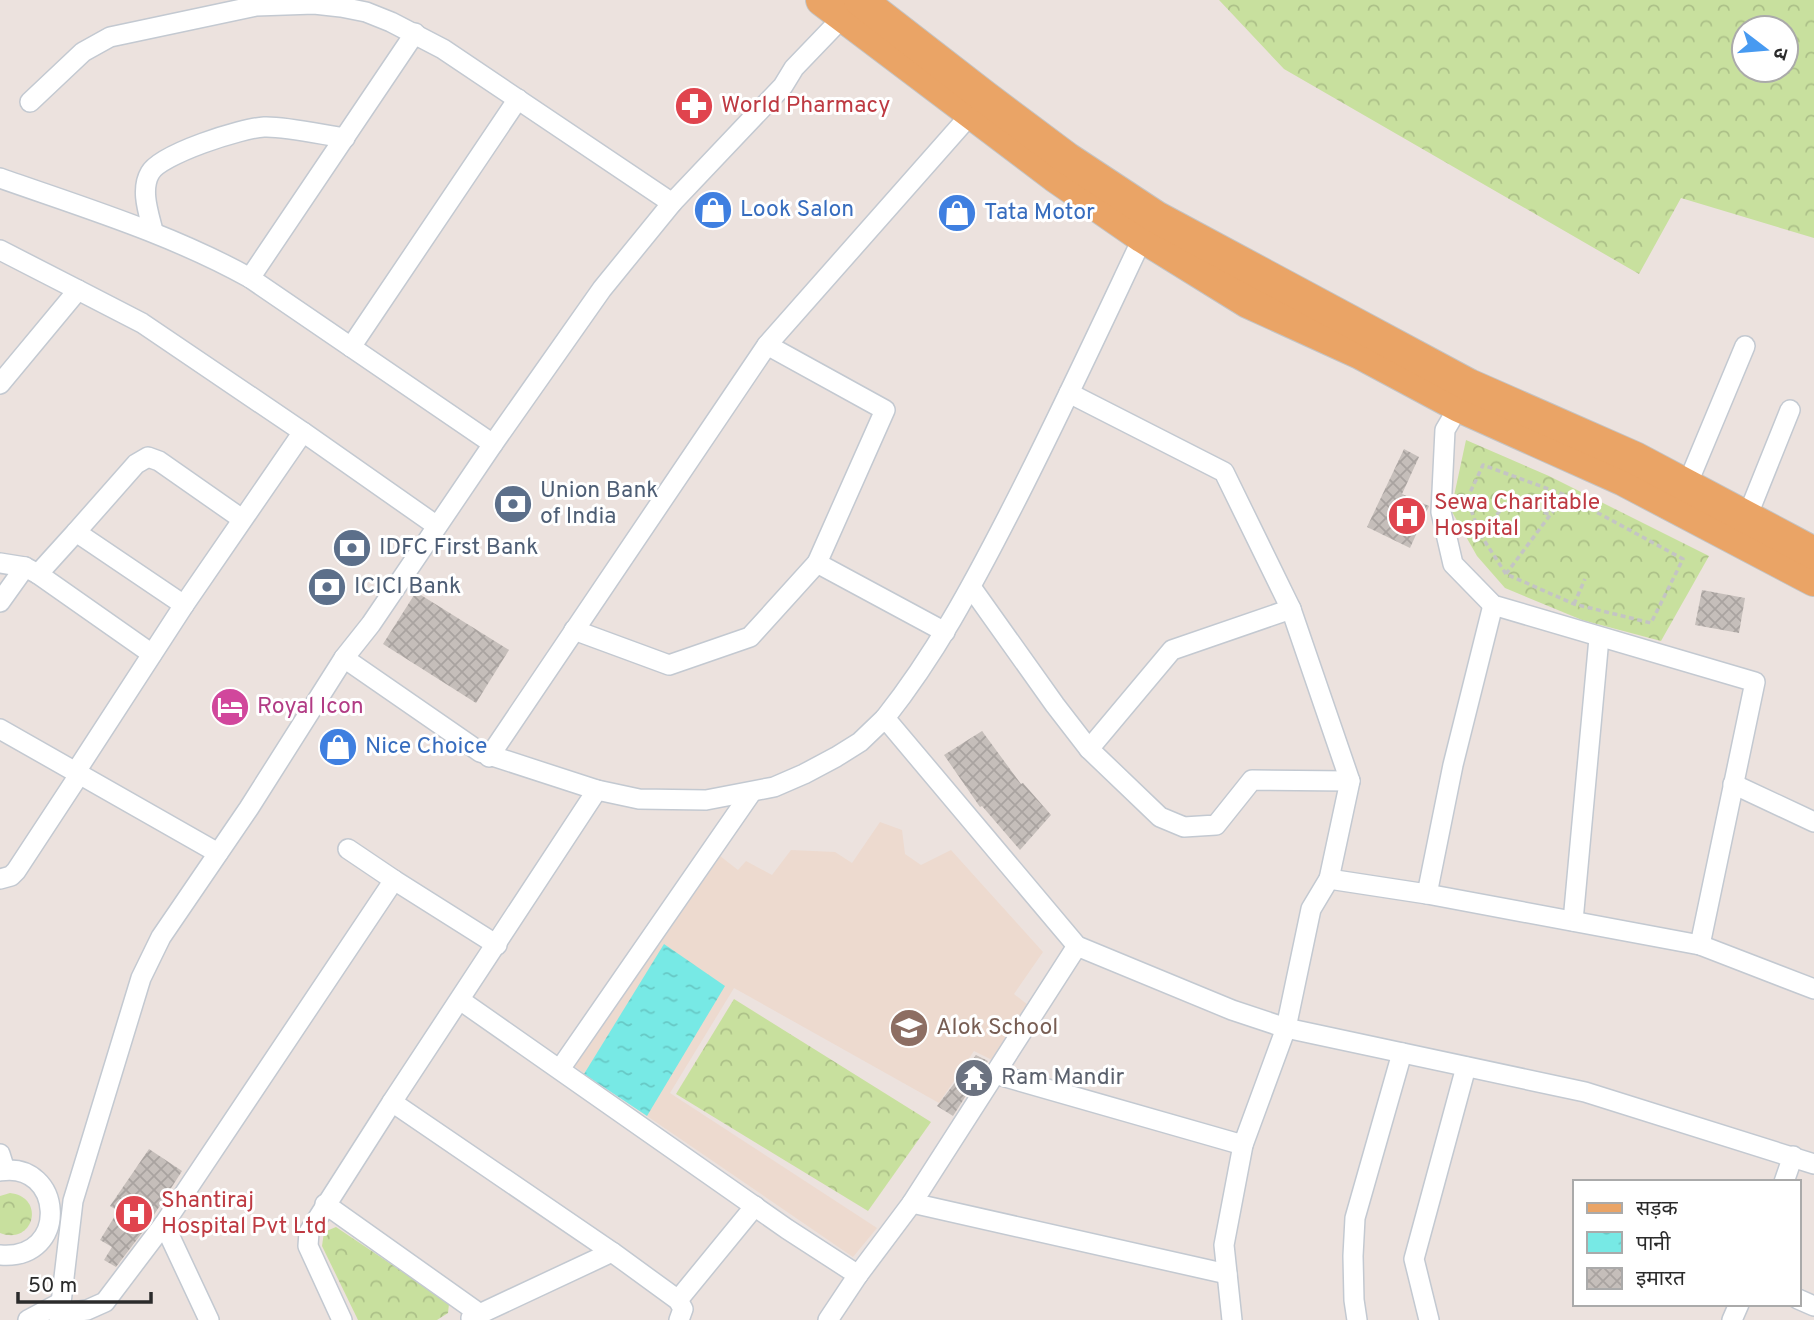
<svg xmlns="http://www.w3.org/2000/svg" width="1814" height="1320" viewBox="0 0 1814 1320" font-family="Overpass,'Noto Sans Devanagari',sans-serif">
	<defs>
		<pattern id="forest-crowns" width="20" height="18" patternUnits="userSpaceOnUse" patternTransform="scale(1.75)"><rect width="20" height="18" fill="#c8e09e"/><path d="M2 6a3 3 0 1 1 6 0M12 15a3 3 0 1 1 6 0" fill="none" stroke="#acc088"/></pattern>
		<pattern id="water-ripples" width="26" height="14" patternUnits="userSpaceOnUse" patternTransform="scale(1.75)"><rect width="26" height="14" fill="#77e9e5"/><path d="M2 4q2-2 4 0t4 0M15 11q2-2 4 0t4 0" fill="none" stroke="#67c8c5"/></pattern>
		<pattern id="building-cross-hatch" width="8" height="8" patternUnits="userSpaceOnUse" patternTransform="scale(1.75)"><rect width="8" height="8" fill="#c5beba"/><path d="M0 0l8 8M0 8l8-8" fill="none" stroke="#a9a3a0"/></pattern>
	</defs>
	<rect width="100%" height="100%" fill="#ece2de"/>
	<polygon fill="#eddacf" points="880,822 902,830 905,854 921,865 951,850 1043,952 1014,994 1028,1005 992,1060 974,1051 939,1103 734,988 670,1093 877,1228 853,1257 571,1064 720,856 738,870 746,861 772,875 791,850 835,852 852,863"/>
	<g fill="url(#forest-crowns)" fill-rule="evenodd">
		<path d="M1219 0H1814V238L1681 198 1639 274 1284 69ZM1786 28V70H1744V28Z"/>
		<polygon points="1466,440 1549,476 1709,556 1661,641 1582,620 1505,588 1477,556 1451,510"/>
		<polygon points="734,999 931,1122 868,1211 676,1094"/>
		<path d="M10 1193C46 1197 34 1246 0 1233V1196Z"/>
		<polygon points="336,1227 446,1301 449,1304 448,1313 437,1320 358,1320 322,1246 324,1232"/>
	</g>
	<polygon fill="url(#water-ripples)" points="664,944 725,986 647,1116 584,1074"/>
	<g fill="url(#building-cross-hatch)">
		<polygon points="1404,449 1419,457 1402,494 1429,506 1410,548 1367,527"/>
		<polygon points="1702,590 1745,598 1739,633 1695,625"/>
		<polygon points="416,592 509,650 476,703 383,644"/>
		<polygon points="982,731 1021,784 1023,783 1051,815 1020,850 982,806 980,807 944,755"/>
		<polygon points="976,1055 988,1061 953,1116 937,1106"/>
		<polygon points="149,1149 182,1171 145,1229 116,1267 104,1260 112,1247 100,1240 118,1211 110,1206"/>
	</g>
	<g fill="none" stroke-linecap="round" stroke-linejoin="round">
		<g stroke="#c3c9d1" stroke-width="22">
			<g id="street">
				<polyline points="30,102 83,52 110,37 256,6 314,4 341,7 366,12 391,22 443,49 672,203"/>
				<path d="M0 178C85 208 171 234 250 278L493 444"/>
				<path d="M153 231C149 214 140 190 150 173 160 154 242 128 264 127 284 126 324 135 345 138"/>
				<polyline points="0,250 78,290"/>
				<polyline points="250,278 415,33"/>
				<polyline points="767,345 885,410 817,563 945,632"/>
				<polyline points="351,347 518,99"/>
				<polyline points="0,384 78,290 142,323 303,432"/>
				<polyline points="1069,393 1224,472 1291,609 1350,781 1329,879"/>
				<polyline points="1459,406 1445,430 1441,512 1453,564 1493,605 1755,682 1700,945"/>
				<polyline points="1687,485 1745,346"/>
				<polyline points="1747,517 1790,410"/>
				<polyline points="76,532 136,464 148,457 159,461 242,519"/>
				<polyline points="0,563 25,567"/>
				<polyline points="38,574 152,654"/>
				<polyline points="971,587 1055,705 1089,749 1160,817 1184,827 1216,825 1252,780 1350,781"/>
				<polyline points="0,602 25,567 38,574 76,532 184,605 75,773"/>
				<polyline points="184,605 303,432 437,526"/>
				<polyline points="574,630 669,665 750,637 817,563"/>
				<polyline points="344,658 480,752 597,790 639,799 706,800 774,787 804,774 836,757 860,742 885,718 1077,946 1232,1010 1286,1028 1585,1092 1814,1164"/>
				<path d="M885 718C935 655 972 586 1009 514 1056 423 1099 330 1143 237"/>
				<polyline points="0,729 218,853"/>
				<polyline points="1089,749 1172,650 1291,609"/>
				<polyline points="489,757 767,345 971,114"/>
				<polyline points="1733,784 1814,822"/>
				<polyline points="597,790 392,1102 612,1252 678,1300 683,1309 679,1320"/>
				<polyline points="348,849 394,880"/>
				<polyline points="0,879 11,876 16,871 79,775"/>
				<polyline points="1427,894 1453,765 1493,605"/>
				<polyline points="1573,921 1599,638"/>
				<polyline points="1077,946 912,1203 1227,1274"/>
				<polyline points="460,1000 787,1229 858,1275 828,1320"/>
				<polyline points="560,1069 751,793"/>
				<polyline points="995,1074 1243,1145"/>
				<polyline points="0,1154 5,1170"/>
				<path d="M0 1171C63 1160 71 1261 0 1255"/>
				<polyline points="1784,1182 1793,1156"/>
				<polyline points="325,1204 480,1314"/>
				<polyline points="858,1275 912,1203"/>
				<polyline points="1798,1299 1814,1306"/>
				<polyline points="678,1300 755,1206"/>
				<polyline points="59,1314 87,1310 105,1302 164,1224"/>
				<polyline points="471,1318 612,1252"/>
				<polyline points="28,1320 60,1303"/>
				<polyline points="59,1320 73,1201 141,978 161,937 249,808 344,658 371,624 493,444 602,289 672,203 783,86 794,68 843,17"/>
				<polyline points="209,1320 164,1224 394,880 497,945"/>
				<polyline points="342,1320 308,1246 309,1232 392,1102"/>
				<polyline points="1232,1320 1224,1245 1243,1145 1286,1028 1311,909 1329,879 1427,894 1700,945 1814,989"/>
				<polyline points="1357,1320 1354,1300 1353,1256 1355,1218 1402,1053"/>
				<polyline points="1429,1320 1414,1259 1466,1067"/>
				<polyline points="1732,1320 1739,1304"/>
			</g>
		</g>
		<g stroke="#c4c4c4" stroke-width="34">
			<g id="primary">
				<polyline points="822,0 1055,176 1143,237 1248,302 1360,353 1459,406 1624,480 1814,580"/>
				<polyline points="860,0 985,97 1068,159 1156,217 1469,385 1635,458 1814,553"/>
			</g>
		</g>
		<g stroke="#c4c4c4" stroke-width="3.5" stroke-dasharray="5 3.5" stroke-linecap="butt">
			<polyline points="1480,534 1513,496 1550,515"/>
			<polyline points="1506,574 1480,534 1467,499 1483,465 1565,495 1683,559 1651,623 1574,604 1506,574 1565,495"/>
			<polyline points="1574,604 1585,579"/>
		</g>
		<use href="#street" stroke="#fff" stroke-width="19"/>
		<use href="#primary" stroke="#eaa466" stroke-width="32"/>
	</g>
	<defs>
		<g id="pharmacy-disc" transform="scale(2.0125)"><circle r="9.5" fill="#e0444e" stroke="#fff"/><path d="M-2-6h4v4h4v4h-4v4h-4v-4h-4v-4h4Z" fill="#fff"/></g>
		<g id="shop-disc" transform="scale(2.0125)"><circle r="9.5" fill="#3f7fe0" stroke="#fff"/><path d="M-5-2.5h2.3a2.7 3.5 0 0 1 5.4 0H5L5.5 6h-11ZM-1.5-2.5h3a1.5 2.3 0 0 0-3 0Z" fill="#fff"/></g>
		<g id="bank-disc" transform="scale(2.0125)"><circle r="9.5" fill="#5c6f8a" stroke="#fff"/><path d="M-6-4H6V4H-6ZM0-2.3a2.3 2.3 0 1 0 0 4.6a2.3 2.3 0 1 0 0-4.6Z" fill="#fff"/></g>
		<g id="hospital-disc" transform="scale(2.0125)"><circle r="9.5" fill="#e0444e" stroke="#fff"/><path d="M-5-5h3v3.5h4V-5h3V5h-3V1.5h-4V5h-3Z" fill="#fff"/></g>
		<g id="hotel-disc" transform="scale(2.0125)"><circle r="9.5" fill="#d1479c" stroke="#fff"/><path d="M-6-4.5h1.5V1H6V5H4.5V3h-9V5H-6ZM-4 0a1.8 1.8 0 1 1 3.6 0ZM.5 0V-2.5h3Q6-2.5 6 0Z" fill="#fff"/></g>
		<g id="school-disc" transform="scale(2.0125)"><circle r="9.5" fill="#8d6e63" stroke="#fff"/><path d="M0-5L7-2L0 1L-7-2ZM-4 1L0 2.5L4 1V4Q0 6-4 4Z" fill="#fff"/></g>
		<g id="temple-disc" transform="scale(2.0125)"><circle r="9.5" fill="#6b7280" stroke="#fff"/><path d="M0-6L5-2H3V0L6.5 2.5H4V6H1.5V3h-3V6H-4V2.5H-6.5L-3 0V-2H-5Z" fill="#fff"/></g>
	</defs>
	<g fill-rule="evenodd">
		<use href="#pharmacy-disc" x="694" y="106"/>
		<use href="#shop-disc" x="713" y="210"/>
		<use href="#shop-disc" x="957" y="213"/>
		<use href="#bank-disc" x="513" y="504"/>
		<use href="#hospital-disc" x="1407" y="516"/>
		<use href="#bank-disc" x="352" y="548"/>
		<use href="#bank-disc" x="327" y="587"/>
		<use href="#hotel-disc" x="230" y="707"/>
		<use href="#shop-disc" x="338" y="747"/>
		<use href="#school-disc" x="909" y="1028"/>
		<use href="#temple-disc" x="974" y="1078"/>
		<use href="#hospital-disc" x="134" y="1214"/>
	</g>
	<g text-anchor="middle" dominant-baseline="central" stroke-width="6" stroke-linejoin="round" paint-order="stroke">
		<g font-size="23" fill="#be3a42" stroke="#fff" text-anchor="start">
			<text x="721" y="106">World Pharmacy</text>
			<text x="1434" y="503">Sewa Charitable<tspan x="1434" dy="26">Hospital</tspan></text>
			<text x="161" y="1201">Shantiraj<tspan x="161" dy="26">Hospital Pvt Ltd</tspan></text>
		</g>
		<g font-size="23" fill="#366cbe" stroke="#fff" text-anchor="start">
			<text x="740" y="210">Look Salon</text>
			<text x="984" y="213">Tata Motor</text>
			<text x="365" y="747">Nice Choice</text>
		</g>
		<g font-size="23" fill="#4e5e75" stroke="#fff" text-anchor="start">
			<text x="540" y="491">Union Bank<tspan x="540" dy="26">of India</tspan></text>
			<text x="379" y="548">IDFC First Bank</text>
			<text x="354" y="587">ICICI Bank</text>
		</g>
		<g font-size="23" fill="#b23c85" stroke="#fff" text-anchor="start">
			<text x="257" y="707">Royal Icon</text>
		</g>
		<g font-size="23" fill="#785e54" stroke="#fff" text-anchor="start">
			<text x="936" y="1028">Alok School</text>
		</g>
		<g font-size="23" fill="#5b616d" stroke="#fff" text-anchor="start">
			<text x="1001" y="1078">Ram Mandir</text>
		</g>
	</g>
	<rect x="1573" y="1180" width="228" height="126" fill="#ffffff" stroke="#aaaaaa" stroke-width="2"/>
	<rect x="1587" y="1203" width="35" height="10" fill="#eaa466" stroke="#aaaaaa" stroke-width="2"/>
	<text x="1636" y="1215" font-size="21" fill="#2b2b2b">सड़क</text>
	<rect x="1587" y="1232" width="35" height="21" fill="url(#water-ripples)" stroke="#aaaaaa" stroke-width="2"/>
	<text x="1636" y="1250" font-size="21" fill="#2b2b2b">पानी</text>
	<rect x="1587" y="1268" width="35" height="21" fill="url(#building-cross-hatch)" stroke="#aaaaaa" stroke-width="2"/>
	<text x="1636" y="1285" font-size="21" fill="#2b2b2b">इमारत</text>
	<g transform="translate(1765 49) rotate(106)"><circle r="33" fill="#ffffff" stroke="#aaaaaa" stroke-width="2"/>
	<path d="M0-5L12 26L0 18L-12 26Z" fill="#479af1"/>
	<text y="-10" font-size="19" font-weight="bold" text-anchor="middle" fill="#2b2b2b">उ</text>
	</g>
	<path d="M18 1292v10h133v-10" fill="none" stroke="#2b2b2b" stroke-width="3.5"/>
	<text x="28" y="1292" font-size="21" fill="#2b2b2b" stroke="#ffffff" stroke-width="5" paint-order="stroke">50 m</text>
</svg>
